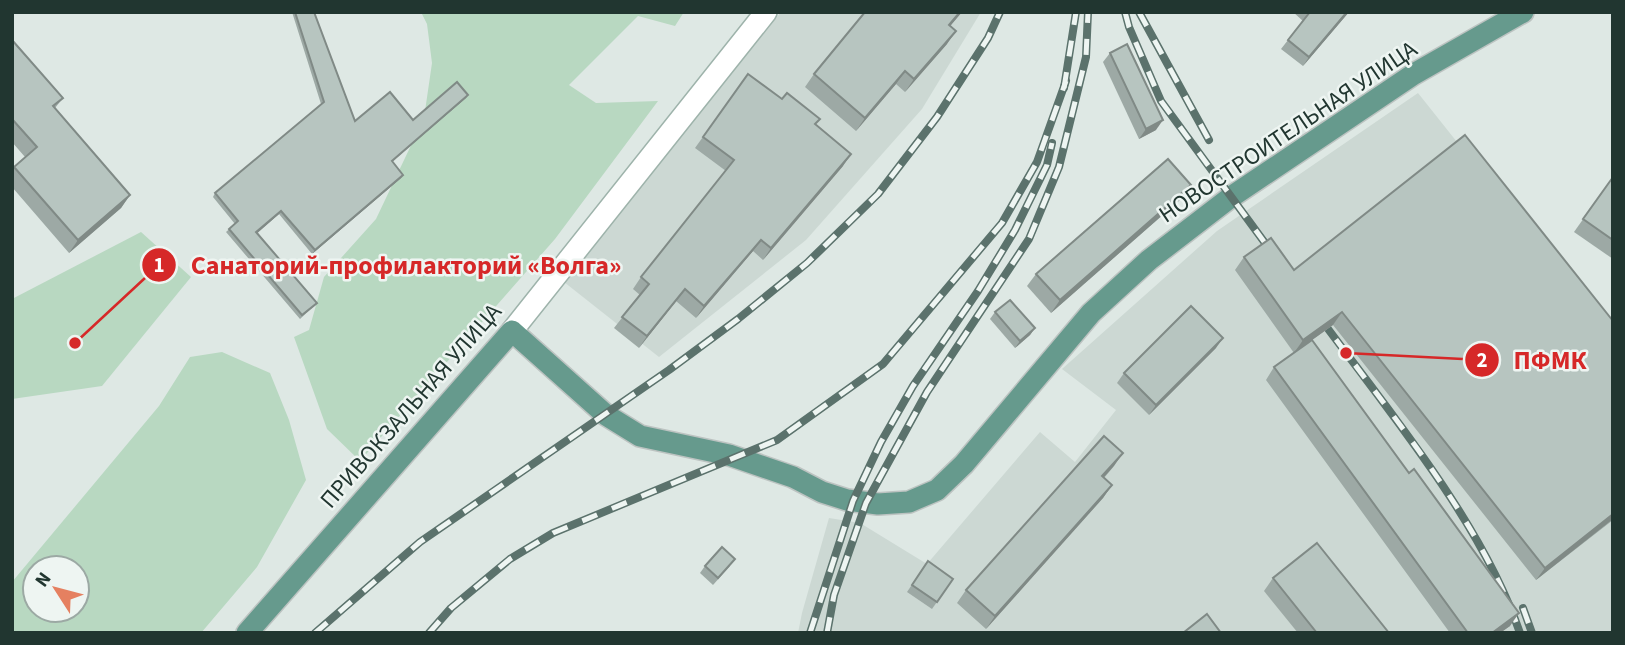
<svg xmlns="http://www.w3.org/2000/svg" width="1625" height="645" viewBox="0 0 1625 645" font-family="'Source Sans 3',sans-serif">
	<rect width="100%" height="100%" fill="#dee8e4"/>
	<g fill="#ccd8d3">
		<polygon points="781,12 981,12 922,109 806,240 659,357 564,282"/>
		<polygon points="1418,93 1613,338 1613,633 798,633 802,613 829,518 860,523 927,564 1040,432 1075,462 1116,410 1062,369 1217,231"/>
	</g>
	<g fill="#b8d8c1" fill-rule="evenodd">
		<polygon points="421,12 684,12 675,26 638,16 569,85 596,103 658,101 555,239 360,461 327,429 294,337 309,330 324,277 376,219 424,118 432,63 427,24"/>
		<polygon points="141,232 191,277 102,386 12,399 12,299"/>
		<path d="M222 352 270 373 289 420 306 480 257 567 201 633H12V582L159 406 190 357ZM35 568H77V610H35Z"/>
	</g>
	<g fill="none" stroke-linecap="round" stroke-linejoin="round">
		<g stroke="#9eb3ab" stroke-width="24">
			<polyline id="secondary" points="512,331 766,12"/>
		</g>
		<g stroke="#bcc3c1" stroke-width="24">
			<polyline id="primary" points="247,633 512,331 606,415 640,436 729,455 793,477 822,492 847,500 878,504 909,502 937,490 964,464 1091,313 1149,260 1231,197 1414,74 1523,12"/>
		</g>
		<use href="#secondary" stroke="#fff" stroke-width="21"/>
		<use href="#primary" stroke="#669a8d" stroke-width="21"/>
		<g stroke="#5b726c" stroke-width="8">
			<g id="rail">
				<polyline points="1125,12 1129,27 1161,101 1276,258"/>
				<polyline points="1139,12 1209,140"/>
				<polyline points="1064,88 1076,12"/>
				<path d="M1317 314C1388 411 1481 520 1520 633"/>
				<polyline points="1523,608 1532,633"/>
				<polyline points="315,633 420,542 669,370 738,319 807,263 878,194 937,117 988,38 1000,12"/>
				<polyline points="429,633 451,608 510,559 553,533 777,440 883,364 1002,223 1037,162 1066,81"/>
				<polyline points="810,633 853,501 881,442 913,386 978,291 1015,230 1047,165 1052,143"/>
				<polyline points="827,633 834,595 866,503 927,392 1029,239 1059,167 1086,57 1088,12"/>
			</g>
		</g>
		<use href="#rail" stroke="#eef5f2" stroke-width="5" stroke-dasharray="16" stroke-linecap="butt"/>
	</g>
	<g fill="#9da9a5">
		<polygon points="292,12 314,12 355,121 413,120 468,95 466,98 392,161 403,175 401,178 312,254 279,214 257,233 314,306 300,319 226,232 235,224 213,197 215,193 321,104"/>
		<polygon points="865,12 962,12 950,26 947,44 905,92 896,84 856,131 805,87 814,74"/>
		<polygon points="1293,12 1349,12 1303,66 1281,49 1303,21"/>
		<polygon points="12,40 63,98 55,108 130,195 121,208 69,253 12,187 12,170 25,157 12,142"/>
		<polygon points="1110,53 1156,130 1139,139 1103,62"/>
		<polygon points="748,74 816,125 843,166 763,260 753,251 696,318 676,301 639,348 614,328 640,295 633,289 641,277 726,171 695,148"/>
		<polygon points="1613,177 1613,259 1574,232"/>
		<polygon points="1182,198 1051,313 1027,286 1036,274"/>
		<polygon points="1244,257 1294,270 1613,321 1613,520 1536,580 1333,325 1312,340 1510,626 1500,633 1450,633 1266,380 1274,367 1294,353 1235,270"/>
		<polygon points="995,312 1035,328 1030,335 1015,348 990,319"/>
		<polygon points="1216,348 1149,415 1117,383 1124,373"/>
		<polygon points="1114,466 1104,478 1112,485 1103,498 986,629 957,603 966,590"/>
		<polygon points="928,561 953,579 932,609 907,592"/>
		<polygon points="705,566 730,566 713,585 700,573"/>
		<polygon points="1273,578 1389,633 1298,633 1264,591"/>
	</g>
	<g fill="#808a86">
		<polygon points="960,12 962,12 940,38 949,25"/>
		<polygon points="1347,12 1349,12 1303,66 1309,57"/>
		<polygon points="956,31 947,44 905,92 914,79"/>
		<polygon points="905,71 896,84 856,131 865,118"/>
		<polygon points="468,95 466,98 389,164 392,161"/>
		<polygon points="1163,120 1156,130 1139,139 1146,129"/>
		<polygon points="851,154 843,166 763,260 771,248"/>
		<polygon points="403,175 401,178 312,254 315,250"/>
		<polygon points="1191,185 1182,198 1051,313 1060,300"/>
		<polygon points="130,195 121,208 69,253 78,240"/>
		<polygon points="281,211 279,214 254,236 256,232"/>
		<polygon points="761,240 753,251 696,318 704,306"/>
		<polygon points="685,289 676,301 639,348 647,336"/>
		<polygon points="1342,312 1333,325 1294,353 1303,340"/>
		<polygon points="1035,328 1030,335 1015,348 1020,341"/>
		<polygon points="1223,338 1216,348 1149,415 1156,405"/>
		<polygon points="1123,453 1114,466 1093,489 1102,476"/>
		<polygon points="1112,485 1103,498 986,629 995,616"/>
		<polygon points="1613,514 1613,519 1536,580 1545,568"/>
		<polygon points="1519,613 1510,626 1500,633 1492,633"/>
	</g>
	<g fill="#b7c5c0" stroke="#808a86" stroke-width="2">
		<polygon points="295,12 314,12 355,121 390,92 413,120 457,82 468,95 392,161 403,175 315,250 281,211 256,232 317,303 302,315 229,229 238,221 215,193 324,102"/>
		<polygon points="865,12 960,12 949,25 956,31 914,79 905,71 865,118 814,74"/>
		<polygon points="1310,12 1347,12 1309,57 1288,40"/>
		<polygon points="12,40 63,98 53,106 130,195 78,240 14,167 37,147 12,119"/>
		<polygon points="1127,44 1163,120 1146,129 1110,53"/>
		<polygon points="748,74 782,99 787,93 820,119 815,124 851,154 771,248 761,240 704,306 685,289 647,336 622,317 649,284 641,277 734,160 703,137"/>
		<polygon points="1465,135 1613,321 1613,514 1545,568 1342,312 1303,340 1244,257 1271,238 1294,270"/>
		<polygon points="1168,159 1191,185 1060,300 1036,274"/>
		<polygon points="1613,177 1613,240 1583,219"/>
		<polygon points="1010,300 1035,328 1020,341 995,312"/>
		<polygon points="1191,306 1223,338 1156,405 1124,373"/>
		<polygon points="1312,340 1409,473 1414,469 1519,613 1492,633 1468,633 1274,367"/>
		<polygon points="1104,436 1123,453 1102,476 1112,485 995,616 966,590"/>
		<polygon points="1317,543 1389,633 1317,633 1273,578"/>
		<polygon points="722,547 735,559 718,578 705,566"/>
		<polygon points="928,561 953,579 937,602 912,585"/>
		<polygon points="1207,614 1221,633 1183,633"/>
	</g>
	<g text-anchor="middle" dominant-baseline="central" stroke-width="5" stroke-linejoin="round" paint-order="stroke">
		<g font-size="24" fill="#213630" stroke="#eef5f2">
			<text transform="translate(1288 132) rotate(-34)">НОВОСТРОИТЕЛЬНАЯ УЛИЦА</text>
			<text transform="translate(411 406) rotate(-49)">ПРИВОКЗАЛЬНАЯ УЛИЦА</text>
		</g>
	</g>
	<path fill="none" stroke="#d62828" stroke-width="2.5" d="M75 343L159 265M1346 353L1482 360"/>
	<g fill="#d62828" stroke="#eef5f2" stroke-width="2.5">
		<circle cx="75" cy="343" r="7"/>
		<circle cx="1346" cy="353" r="7"/>
		<circle cx="159" cy="265" r="18"/>
		<circle cx="1482" cy="360" r="18"/>
	</g>
	<g font-size="21" text-anchor="middle" font-weight="bold" fill="#fff">
		<text x="159" y="272">1</text>
		<text x="1482" y="367">2</text>
	</g>
	<g font-size="26" text-anchor="middle" font-weight="bold" fill="#d62828" stroke="#eef5f2" stroke-width="5" stroke-linejoin="round" paint-order="stroke">
		<text x="406" y="274">Санаторий-профилакторий «Волга»</text>
		<text x="1550" y="369">ПФМК</text>
	</g>
	<rect width="1625" height="645" fill="none" stroke="#213630" stroke-width="28"/>
	<g transform="translate(56 589) rotate(306)"><circle r="33" fill="#eef5f2" stroke="#9ca9a4" stroke-width="2"/>
	<path d="M0-5L12 26L0 18L-12 26Z" fill="#e58060"/>
	<text y="-10" font-size="19" font-weight="bold" text-anchor="middle" fill="#213630">N</text>
	</g>
</svg>
